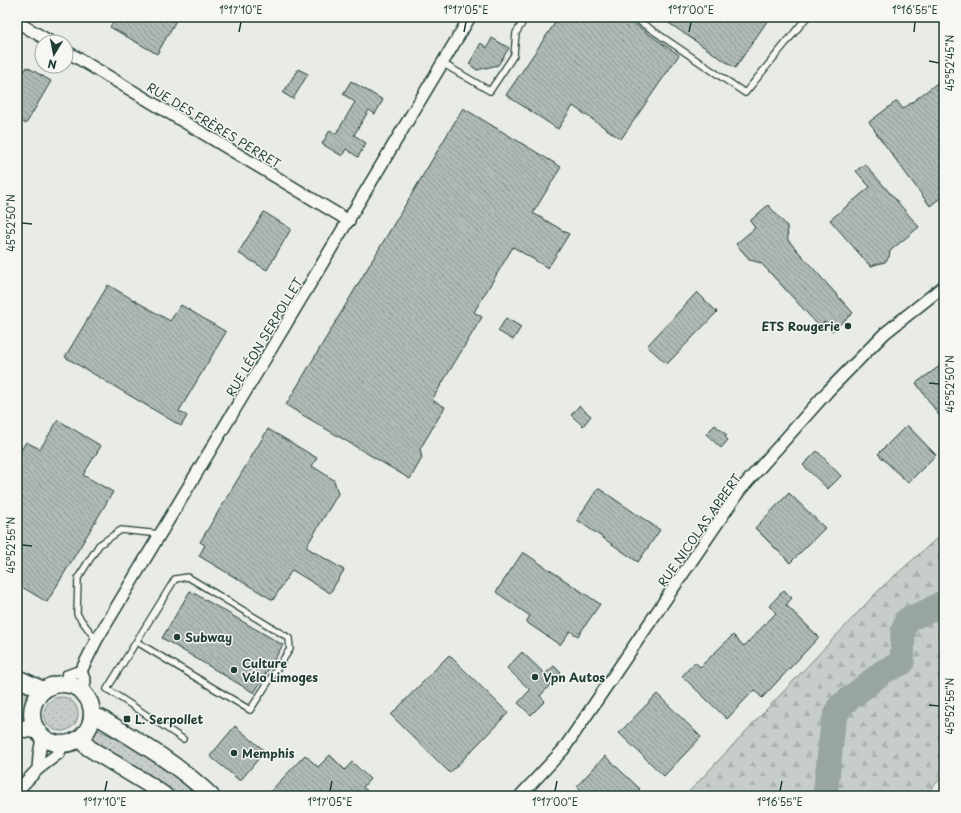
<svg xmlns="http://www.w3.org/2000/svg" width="961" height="813" viewBox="0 0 961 813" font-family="'Playpen Sans',sans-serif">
	<defs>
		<pattern id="grass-dots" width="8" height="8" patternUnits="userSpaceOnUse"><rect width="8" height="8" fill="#c7cec9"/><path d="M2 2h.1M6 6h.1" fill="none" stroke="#aab2ad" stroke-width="1.8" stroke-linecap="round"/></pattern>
		<pattern id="forest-firs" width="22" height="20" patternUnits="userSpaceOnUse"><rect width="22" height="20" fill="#c7cec9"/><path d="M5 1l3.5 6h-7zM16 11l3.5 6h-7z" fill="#aab2ad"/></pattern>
		<pattern id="building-back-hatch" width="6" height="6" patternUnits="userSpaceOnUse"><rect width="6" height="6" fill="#b0bab5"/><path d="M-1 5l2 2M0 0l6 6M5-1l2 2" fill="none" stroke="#8f9894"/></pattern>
	</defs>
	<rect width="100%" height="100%" fill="#e9ebe7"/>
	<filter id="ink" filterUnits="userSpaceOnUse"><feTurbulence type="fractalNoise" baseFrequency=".025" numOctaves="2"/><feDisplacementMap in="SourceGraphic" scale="8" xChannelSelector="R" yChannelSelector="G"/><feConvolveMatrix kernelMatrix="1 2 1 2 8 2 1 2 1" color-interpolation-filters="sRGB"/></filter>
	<g filter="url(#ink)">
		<g fill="url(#grass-dots)" stroke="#73867e">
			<polygon points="17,688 30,693 25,703 23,719 17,719"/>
			<circle cx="61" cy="714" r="17"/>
			<polygon points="98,730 134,747 166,766 204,796 177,796 148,777 89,742"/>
		</g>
		<polygon fill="url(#forest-firs)" stroke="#73867e" points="944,532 944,775 924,796 685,796 881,588"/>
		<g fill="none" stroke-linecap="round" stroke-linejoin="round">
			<polyline stroke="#99a6a0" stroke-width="25" points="825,796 833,724 839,707 884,671 902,663 903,631 908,619 926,612 944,602"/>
		</g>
		<g fill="url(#building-back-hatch)" stroke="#1f3d34">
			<polygon points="116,17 178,17 157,54 110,27"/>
			<polygon points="559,17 624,17 679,55 621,139 573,106 558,129 506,95"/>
			<polygon points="660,17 770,17 735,68"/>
			<polygon points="492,38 509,48 498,65 477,70 469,64 481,43 487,48"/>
			<polygon points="27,67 51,81 26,124 17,118 17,83"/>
			<polygon points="298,69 308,74 293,99 283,93"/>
			<polygon points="944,78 944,195 930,206 874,130 875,130 869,122 897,101 903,109"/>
			<polygon points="351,81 383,100 375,114 369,110 354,135 366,143 358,157 346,149 342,156 322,144 330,130 336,134 355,102 343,94"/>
			<polygon points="463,108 561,167 533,213 569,234 548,268 513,247 474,312 482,317 432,400 445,407 420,449 422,458 410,479 286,405"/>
			<polygon points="865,164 919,227 890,251 889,257 885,262 874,265 871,267 830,220 870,187 856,171"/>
			<polygon points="768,205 787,226 788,240 853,313 832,331 824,322 819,326 761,263 750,260 736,244 755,228 750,221"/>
			<polygon points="264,212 291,229 267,270 238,253"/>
			<polygon points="108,285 170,321 181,305 226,332 179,411 187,416 181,426 65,357"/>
			<polygon points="697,292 717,312 667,364 647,346"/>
			<polygon points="506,318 521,327 513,340 498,331"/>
			<polygon points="944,363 944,422 916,383"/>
			<polygon points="579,406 591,416 583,426 571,415"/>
			<polygon points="58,420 101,446 83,475 113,492 47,602 17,584 17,457 26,442 40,449"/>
			<polygon points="715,425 727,435 725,437 728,440 721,448 706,434"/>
			<polygon points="907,425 936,455 908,483 878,454"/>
			<polygon points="268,429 317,458 312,466 334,480 338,494 306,547 344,570 330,593 292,570 273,600 199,556 205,545 200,542"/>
			<polygon points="817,451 841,476 828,489 803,465"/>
			<polygon points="598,488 660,530 638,562 577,520"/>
			<polygon points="789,493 825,528 790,563 755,528"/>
			<polygon points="523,552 600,604 578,636 570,631 560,645 526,622 530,616 496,592"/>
			<polygon points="784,590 792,598 786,605 819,637 762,698 754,690 727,719 682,676 695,662 700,667 733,635 744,646 776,613 769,606"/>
			<polygon points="190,591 283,645 254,693 162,638"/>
			<polygon points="522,652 545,674 554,666 561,673 540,696 545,701 531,715 518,703 530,690 507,668"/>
			<polygon points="449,655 508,713 450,773 391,715"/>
			<polygon points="657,694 701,737 664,776 619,733"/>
			<polygon points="235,726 265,751 240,781 210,756"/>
			<polygon points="305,755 318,767 330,755 345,770 352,762 370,779 363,787 373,796 266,796"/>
			<polygon points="605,756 640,789 632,796 587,796 577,786"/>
		</g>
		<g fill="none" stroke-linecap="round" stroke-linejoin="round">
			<g stroke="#1f3d34" stroke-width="8">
				<g id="service">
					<polyline points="633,17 745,93 807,17"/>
					<polyline points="442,63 490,91 514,55 516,33 526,17"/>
					<polyline points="96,640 77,614 78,578 99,545 121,530 160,534"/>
					<polyline points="137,642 250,710 290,649 289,638 188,577 175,579 107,689 183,739"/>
				</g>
			</g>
			<g stroke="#1f3d34" stroke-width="14">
				<g id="minor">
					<polyline points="17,22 51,42"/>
					<polyline points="66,51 349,221"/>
					<polyline points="81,671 96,641 470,17"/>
					<polyline points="65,685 67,676 81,671 85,682 82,692"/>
					<polyline points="42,738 39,755 38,769 59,753 62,745"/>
					<polyline points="17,791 38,769"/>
					<polyline points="520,796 563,750 740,490 828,391 885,333 944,286"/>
				</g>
			</g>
			<g stroke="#1f3d34" stroke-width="19">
				<g id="secondary">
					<polyline points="17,678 43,690"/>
					<circle cx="62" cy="714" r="30"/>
					<path d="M92 717 100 718C138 741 180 766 211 796"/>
					<polyline points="17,728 36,730"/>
					<polyline points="80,739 89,748 148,784 165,796"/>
				</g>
			</g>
			<use href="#service" stroke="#f6f6f2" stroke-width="5.5"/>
			<use href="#minor" stroke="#f6f6f2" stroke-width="11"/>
			<use href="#secondary" stroke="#f6f6f2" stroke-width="16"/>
		</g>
	</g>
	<path fill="none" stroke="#1f3d34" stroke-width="1.5" d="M239 32 241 22M464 32 466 22M689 32 691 22M914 32 915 22M929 61 939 63M22 223 32 224M929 383 939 384M22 545 32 546M929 705 939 706M105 791 107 781M330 791 332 781M555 791 557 781M780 791 782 781"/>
	<g fill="#1f3d34" stroke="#f6f6f2" stroke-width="1.5">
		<circle cx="848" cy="326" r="4"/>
		<circle cx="177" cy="637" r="4"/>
		<circle cx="234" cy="670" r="4"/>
		<circle cx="535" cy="677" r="4"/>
		<rect x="123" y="715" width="8" height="8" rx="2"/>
		<circle cx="234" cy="753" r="4"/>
	</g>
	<g text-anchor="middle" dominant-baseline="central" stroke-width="3" stroke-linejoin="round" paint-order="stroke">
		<g font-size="12" fill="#1f3d34" stroke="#f6f6f2">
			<text transform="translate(214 125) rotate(31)">RUE DES FRÈRES PERRET</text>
			<text transform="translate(264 337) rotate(-59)">RUE LÉON SERPOLLET</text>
			<text transform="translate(699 530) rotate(-55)">RUE NICOLAS APPERT</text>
		</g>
		<g font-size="12" font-weight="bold" fill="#1f3d34" stroke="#f6f6f2" text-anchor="start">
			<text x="840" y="326" text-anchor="end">ETS Rougerie</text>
			<text x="185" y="637">Subway</text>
			<text x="242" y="663">Culture<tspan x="242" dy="14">Vélo Limoges</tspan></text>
			<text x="543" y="677">Vpn Autos</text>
			<text x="135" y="719">L. Serpollet</text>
			<text x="242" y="753">Memphis</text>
		</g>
	</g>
	<rect width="961" height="813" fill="none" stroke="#f6f6f2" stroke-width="44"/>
	<g transform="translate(54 54) rotate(190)"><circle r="19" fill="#f6f6f2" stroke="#a0aca6"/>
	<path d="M0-3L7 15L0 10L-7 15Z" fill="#1f3d34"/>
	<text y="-6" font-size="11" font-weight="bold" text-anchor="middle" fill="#1f3d34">N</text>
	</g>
	<rect x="22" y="22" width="917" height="769" fill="none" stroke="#1f3d34" stroke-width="1.5"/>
	<g font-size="10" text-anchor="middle" fill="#1f3d34">
		<text x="241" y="14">1°17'10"E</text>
		<text x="466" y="14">1°17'05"E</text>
		<text x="691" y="14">1°17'00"E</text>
		<text x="915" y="14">1°16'55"E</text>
		<text transform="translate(950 63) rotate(-90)" y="4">45°52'45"N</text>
		<text transform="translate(11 223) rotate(-90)" y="4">45°52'50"N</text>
		<text transform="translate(950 384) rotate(-90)" y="4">45°52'50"N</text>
		<text transform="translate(11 545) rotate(-90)" y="4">45°52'55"N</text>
		<text transform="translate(950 706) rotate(-90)" y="4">45°52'55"N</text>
		<text x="105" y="806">1°17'10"E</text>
		<text x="330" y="806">1°17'05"E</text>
		<text x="555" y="806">1°17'00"E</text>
		<text x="780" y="806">1°16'55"E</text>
	</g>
</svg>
